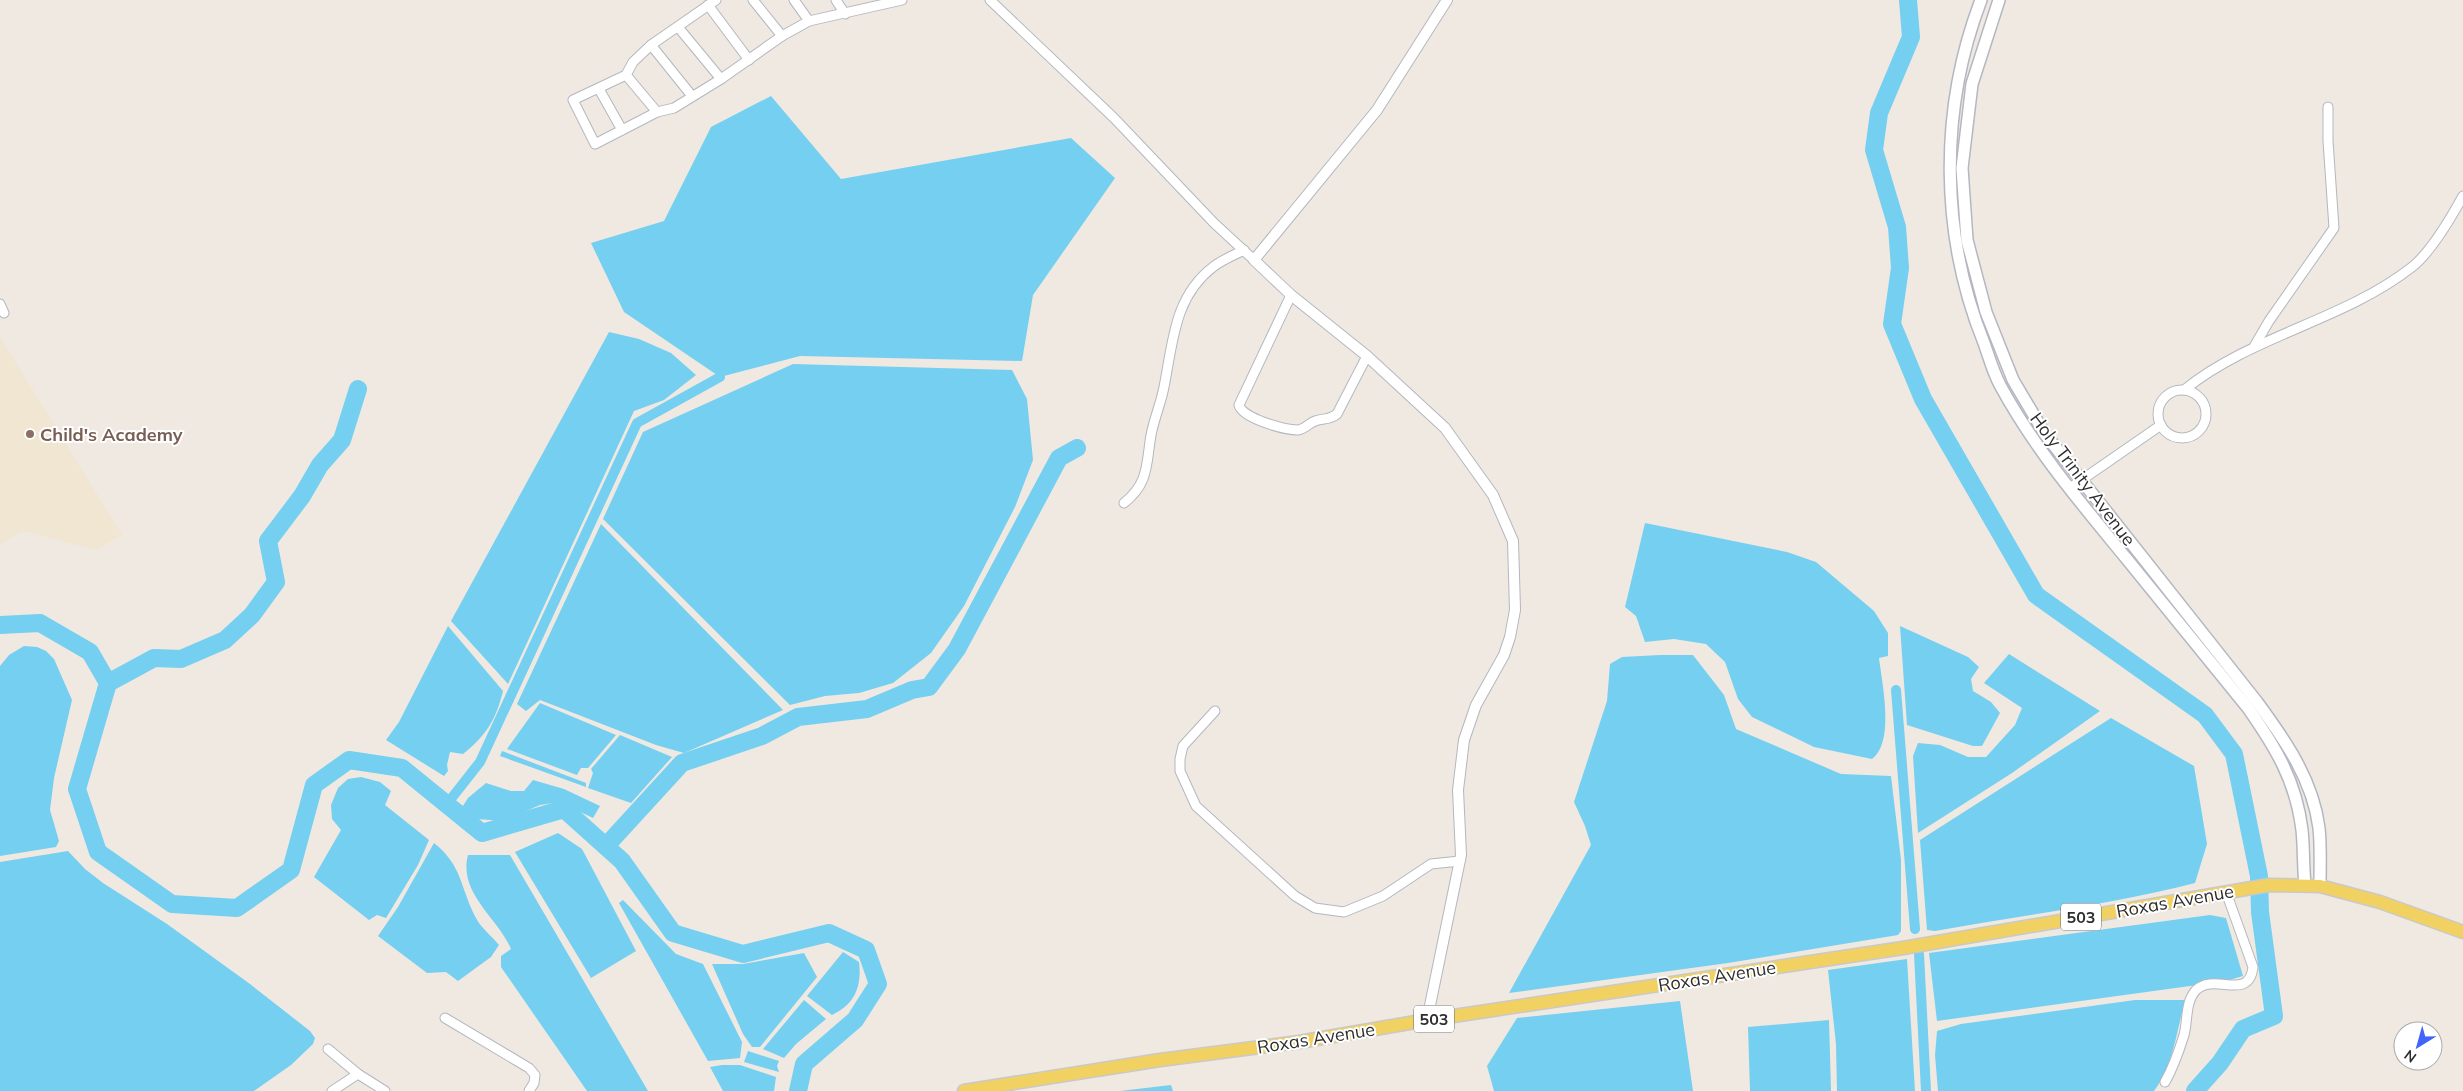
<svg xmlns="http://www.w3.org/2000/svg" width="2463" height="1091" viewBox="0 0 2463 1091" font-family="Mulish,sans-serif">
	<rect width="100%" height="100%" fill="#efe9e1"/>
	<polygon fill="#f0e6d1" points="0,337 122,535 96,550 24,531 0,544"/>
	<g fill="#75cff0">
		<polygon points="771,96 841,179 1071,138 1115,178 1033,295 1022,361 800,356 720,377 624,312 591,243 664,221 711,127"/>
		<polygon points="609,332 639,339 671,353 696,375 664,400 634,411 508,684 451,621"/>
		<polygon points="793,364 1012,370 1027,399 1033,460 1015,507 964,606 931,653 893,683 859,693 825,696 790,705 603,519 643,432"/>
		<path d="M1645 523 1787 552 1816 562 1874 611 1888 633V656L1879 658C1882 683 1895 742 1872 759L1814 747 1752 717 1738 699 1725 662 1706 644 1674 639 1645 642 1636 616 1625 607Z"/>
		<polygon points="601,524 783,710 684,753 656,745 540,700 526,711 517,704"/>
		<path d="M448 626 503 691C496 719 487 735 463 754L450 752 447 765 448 771 444 776 386 740 399 722Z"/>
		<polygon points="1900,626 1968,657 1979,667 1971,679 1973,691 1991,702 2000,713 1982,746 1973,746 1907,725"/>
		<polygon points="24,646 37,647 46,651 54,659 72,700 54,778 50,810 59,841 56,847 0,856 0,666 9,655"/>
		<polygon points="2009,654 2100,711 2012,773 1918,833 1913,756 1918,743 1940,745 1968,757 1986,757 2015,725 2022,708 1984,683"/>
		<polygon points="1660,655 1693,655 1724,695 1736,729 1841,774 1891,776 1901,860 1901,931 1898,935 1728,963 1509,993 1591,845 1585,826 1574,802 1607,701 1610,664 1622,657"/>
		<polygon points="540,703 616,735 588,768 581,768 577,775 507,749"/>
		<path d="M2111 718 2194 766 2207 844 2195 883C2110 905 2022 915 1935 931L1927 930 1920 840Z"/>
		<polygon points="620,735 672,757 631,803 588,788 593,773 591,769"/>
		<polygon points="502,751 586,783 586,787 500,756"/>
		<polygon points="361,777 380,782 391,791 385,805 429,840 418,865 386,918 377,915 369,920 314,877 341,830 332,819 331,805 338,788 348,779"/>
		<polygon points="533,780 564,789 600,806 593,818 560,802 540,805 503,821 477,819 461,809 468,798 486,783 511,791 524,791"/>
		<polygon points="558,833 582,849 636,951 591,978 515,852"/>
		<path d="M434 843C463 866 460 888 476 918 481 928 492 936 499 945L491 957 458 981 446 972 427 973 378 936 398 907Z"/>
		<polygon points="68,851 85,869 103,883 167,924 250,984 310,1031 315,1038 313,1044 291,1065 254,1091 0,1091 0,862"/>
		<path d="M468 855H510L648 1091H587L501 967V956L511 949C498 918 458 893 468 855Z"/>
		<polygon points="623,900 676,954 703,964 742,1042 740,1058 708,1061 619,903"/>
		<polygon points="2210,915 2226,918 2243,976 2226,981 1937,1021 1929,953"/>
		<path d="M843 952 859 962C862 986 855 1004 832 1015L807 996Z"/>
		<polygon points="804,953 817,977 760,1047 752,1047 743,1034 712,964 743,964"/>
		<polygon points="1907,959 1915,1091 1837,1091 1836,1044 1828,970"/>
		<polygon points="804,1000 826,1019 796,1044 784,1058 763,1049"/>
		<path d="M2135 1000H2185C2177 1030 2173 1066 2154 1091H1938L1935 1055 1937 1031 1961 1024Z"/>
		<polygon points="1680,1001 1693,1091 1494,1091 1487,1066 1517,1018"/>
		<polygon points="1829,1020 1831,1091 1750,1091 1748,1027"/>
		<polygon points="748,1051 779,1061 777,1066 779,1072 744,1062"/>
		<polygon points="722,1065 740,1065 776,1077 774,1091 723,1091 710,1067"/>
		<polygon points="1171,1085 1173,1091 1120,1091"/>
	</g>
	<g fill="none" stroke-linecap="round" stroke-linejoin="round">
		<g stroke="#75cff0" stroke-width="10">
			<polyline points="1896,690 1915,929"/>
			<polyline points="447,804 480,762 637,423 720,377"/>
			<polyline points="1919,954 1926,1091"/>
		</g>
		<g stroke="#75cff0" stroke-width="18">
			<polyline points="1908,0 1911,37 1879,113 1874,150 1897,227 1900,268 1892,324 1923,399 2036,595 2205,715 2234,754 2259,876 2260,912 2274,1016 2243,1029 2220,1063 2195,1091"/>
			<polyline points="0,625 40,623 90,652 108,683 77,789 98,852 172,904 237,908 291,870 314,785 349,760 402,768 482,833 564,809 622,861 673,933 743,954 829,933 866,950 878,984 855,1020 804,1064 798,1091"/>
			<polyline points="108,683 154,658 181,659 225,640 252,615 276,582 268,541 302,496 320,465 342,440 358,389"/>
			<polyline points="606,846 682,763 762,736 798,717 867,709 912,690 929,687 957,649 1059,458 1077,448"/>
		</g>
		<g stroke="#b4b7c1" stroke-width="11">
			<g id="minor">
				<polyline points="716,0 651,45 633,62 626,75 573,100 595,144 657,112 674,108 721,79 782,36 809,21 902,0"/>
				<polyline points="753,0 782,36"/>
				<polyline points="794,0 809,21"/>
				<polyline points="836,0 845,14"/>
				<polyline points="990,0 1114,118 1214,223 1254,260"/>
				<polyline points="708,5 749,60"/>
				<polyline points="678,27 721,79"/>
				<polyline points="651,45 692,96"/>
				<polyline points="626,75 657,112"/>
				<polyline points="599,89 622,130"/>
				<path d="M1291 295 1239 405C1242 418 1284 430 1298 430 1305 429 1309 423 1315 421 1324 418 1330 420 1337 414L1367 356"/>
				<polyline points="0,304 4,313"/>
				<polyline points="2255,345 2269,321 2334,228 2328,141 2328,107"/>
				<path d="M2184 390C2252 335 2343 321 2412 267 2430 253 2452 216 2463 196"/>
				<circle cx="2182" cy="414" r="24"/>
				<polyline points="2070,488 2161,425"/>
				<path d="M1124 503C1149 483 1146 465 1151 435 1154 419 1161 403 1164 387 1173 342 1174 297 1213 267 1222 260 1234 255 1244 250"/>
				<polyline points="1215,711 1183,746 1180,759 1180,771 1196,806 1295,896 1315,908 1344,912 1383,896 1431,864 1460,861"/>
				<polyline points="445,1018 529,1068 535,1075 534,1083 529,1091"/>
				<polyline points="328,1049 358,1074 385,1091"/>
				<path d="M2165 1082C2173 1068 2179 1051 2184 1035 2188 1020 2185 1002 2196 990 2215 972 2249 1002 2253 967L2226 892"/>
				<polyline points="332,1091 358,1074"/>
			</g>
		</g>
		<g stroke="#b4b7c1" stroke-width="12">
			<polyline id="tertiary" points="1427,1020 1461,855 1458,790 1464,740 1476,705 1504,655 1510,637 1515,610 1513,541 1493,495 1445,428 1367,356 1291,295 1254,260 1377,110 1447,0"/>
		</g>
		<g stroke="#b4b7c1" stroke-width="14">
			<g id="secondary">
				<path d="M1981 0C1939 110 1940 234 1984 343 1989 357 1993 372 2000 385 2034 448 2080 502 2126 558 2167 608 2207 658 2248 708 2276 748 2296 781 2302 830 2304 848 2303 867 2305 884"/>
				<path d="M1999 0 1972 84 1962 168 1967 240 1986 312 2013 380 2045 434 2257 702C2285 740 2313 780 2319 828 2321 847 2320 867 2320 886"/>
			</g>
		</g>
		<g stroke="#c9c9c9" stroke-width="15">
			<polyline id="primary" points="964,1091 1160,1060 1299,1042 1427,1020 1903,948 2269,885 2320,886 2380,902 2463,932"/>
		</g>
		<use href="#minor" stroke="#fff" stroke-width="9"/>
		<use href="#tertiary" stroke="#fff" stroke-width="10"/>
		<use href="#secondary" stroke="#fff" stroke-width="11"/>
		<use href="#primary" stroke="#f2d163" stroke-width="12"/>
	</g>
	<circle fill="#8d6e63" stroke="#fff" stroke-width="2" cx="30" cy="434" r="5"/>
	<g text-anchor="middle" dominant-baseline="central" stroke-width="4" stroke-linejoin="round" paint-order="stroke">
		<g fill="#fff" stroke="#6d6d6d" stroke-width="1">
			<rect x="2061" y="903.5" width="40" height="27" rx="4"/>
			<rect x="1414" y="1005.5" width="40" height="27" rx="4"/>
		</g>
		<g font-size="16" font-weight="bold" fill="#2e2e2e">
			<text x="2081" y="917">503</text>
			<text x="1434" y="1019">503</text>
		</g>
		<g font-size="18" font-weight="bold" fill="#785e54" stroke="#fff" text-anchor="start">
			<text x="40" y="434">Child's Academy</text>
		</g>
		<g font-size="18" fill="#2e2e2e" stroke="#fff">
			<text transform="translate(2083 479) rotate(53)">Holy Trinity Avenue</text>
			<text transform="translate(2175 901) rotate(-10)">Roxas Avenue</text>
			<text transform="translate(1717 976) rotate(-9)">Roxas Avenue</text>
			<text transform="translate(1316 1038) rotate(-9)">Roxas Avenue</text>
		</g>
	</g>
	<g transform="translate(2418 1046) rotate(217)"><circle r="24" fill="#ffffff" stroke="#ababab"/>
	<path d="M0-4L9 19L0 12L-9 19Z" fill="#4264fb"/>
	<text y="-8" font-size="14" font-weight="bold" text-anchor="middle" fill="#2e2e2e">N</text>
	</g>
</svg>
